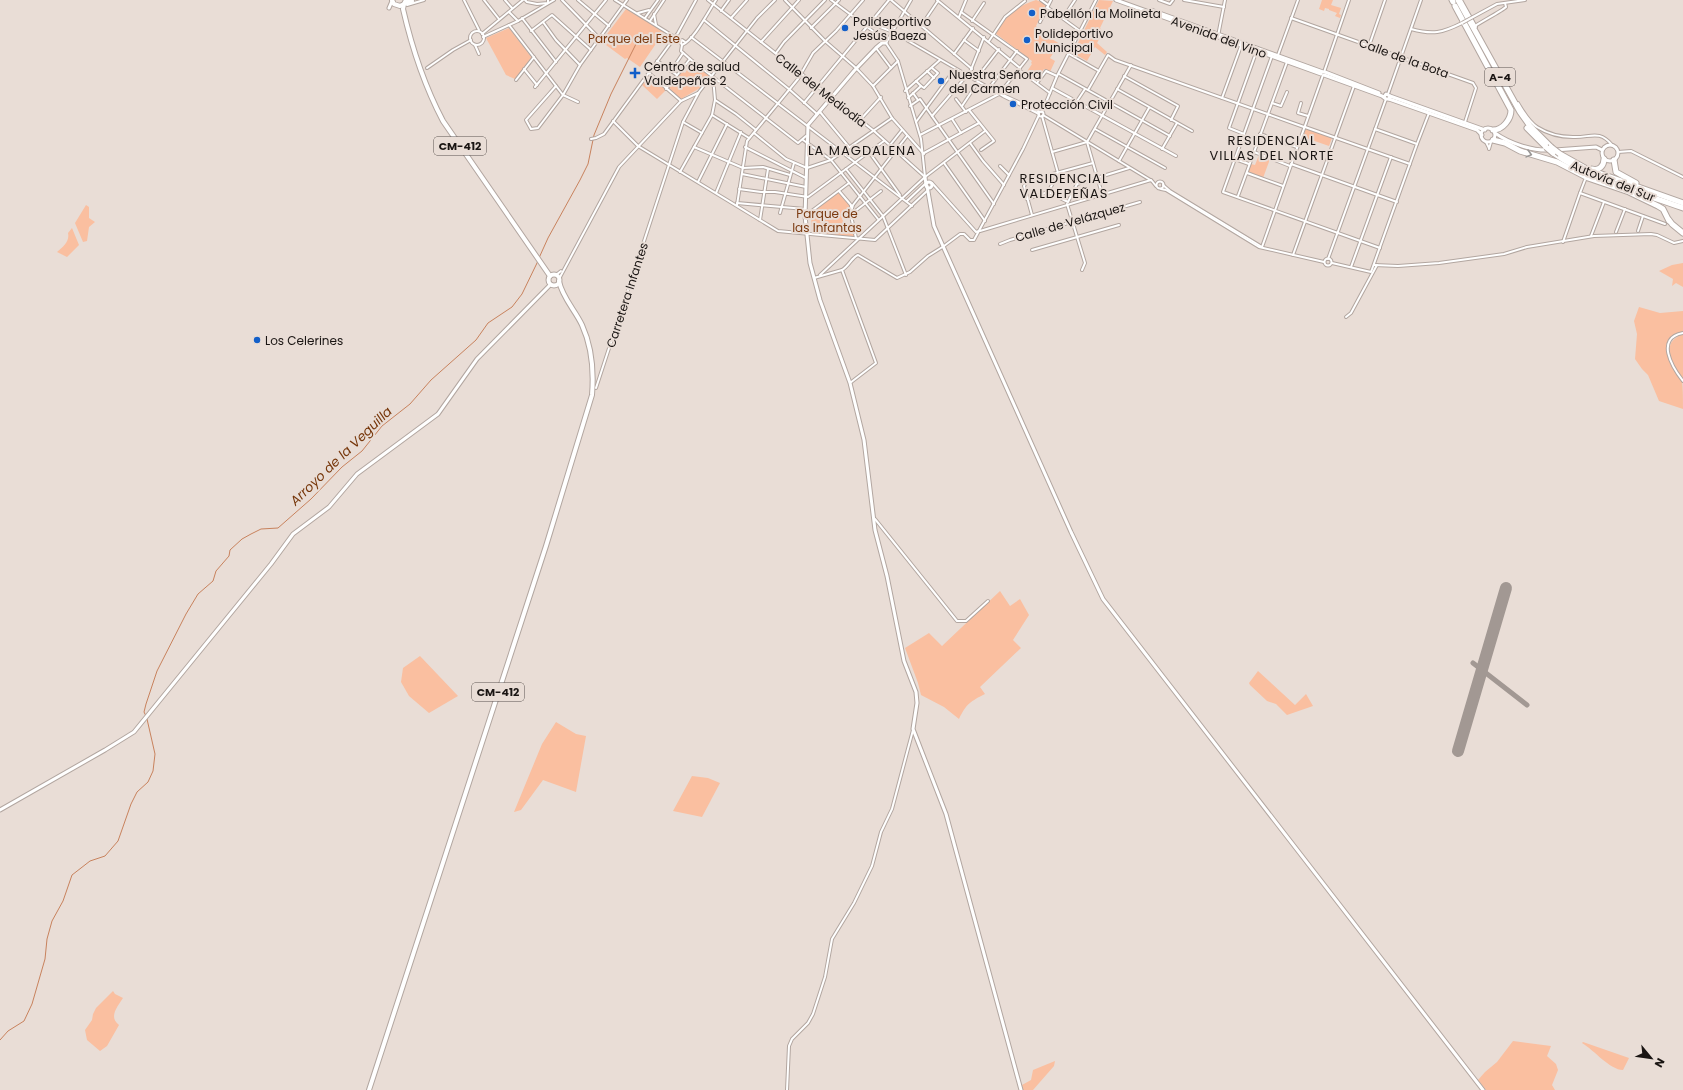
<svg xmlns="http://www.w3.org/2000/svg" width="1683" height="1090" viewBox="0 0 1683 1090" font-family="Poppins,sans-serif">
	<rect width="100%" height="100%" fill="#e9ddd6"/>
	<g fill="#fabfa0">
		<path d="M1036 0 1047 4 1036 26 1042 33 1060 44 1058 49H1056L1050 58 1055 61 1050 72 1044 69 1036 80 1026 73 1032 64 1031 63 1032 61 995 33C1006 16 1017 6 1036 0Z"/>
		<polygon points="1099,0 1113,1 1100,28 1103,32 1097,43 1107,52 1105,55 1095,47 1087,61 1073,53"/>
		<polygon points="1322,0 1333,0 1331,5 1341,8 1339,14 1341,15 1340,18 1335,16 1337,13 1329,10 1329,9 1325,8 1324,11 1319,9"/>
		<polygon points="626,9 645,20 647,20 648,22 664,32 640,67 627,58 625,59 606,45 612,37 607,34"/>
		<polygon points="509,28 532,58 515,79 506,75 486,38"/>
		<polygon points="691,61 710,76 700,88 681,99 668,88 682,71 685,73 691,64"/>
		<polygon points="649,75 666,90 657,99 642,85"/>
		<polygon points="1306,128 1332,138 1329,146 1303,137"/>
		<polygon points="1259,155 1270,159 1263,178 1248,172 1251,164 1255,165"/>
		<polygon points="839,192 850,206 842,219 845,224 852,225 855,237 812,233 811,213"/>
		<polygon points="86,205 89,207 89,218 95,222 89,227 87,241 83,242 75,223"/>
		<path d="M72 228 79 245 67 257 57 252C63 247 70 241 68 233Z"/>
		<polygon points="1683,263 1683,287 1676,283 1672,286 1673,279 1659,271 1672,265"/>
		<path d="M1639 307 1660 313 1683 311V332C1651 339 1674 366 1682 381 1683 388 1683 401 1683 409L1659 401 1648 375 1642 369 1635 359 1637 334 1634 321Z"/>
		<path d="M1683 334V379C1671 365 1659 343 1683 334Z"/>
		<path d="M1000 591 1010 606 1020 599 1029 615 1013 640 1021 648 980 687 985 694C971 701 966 704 959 719L944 707 921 695 918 683 905 648 929 633 942 646Z"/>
		<polygon points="420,656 458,696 429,713 409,696 401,682 403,668"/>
		<polygon points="1258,671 1295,705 1306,694 1313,706 1287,715 1276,704 1267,701 1250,685 1249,683"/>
		<polygon points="556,722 576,734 586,736 576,792 543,780 521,810 514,812 542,744"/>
		<polygon points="692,776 708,778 720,783 702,817 673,811"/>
		<path d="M113 991 115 994 123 998C118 1006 108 1017 119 1025L107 1046 100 1051 87 1040 85 1030 92 1020 93 1014 96 1008Z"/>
		<polygon points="1513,1041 1551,1046 1547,1056 1556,1064 1558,1070 1552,1085 1555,1090 1486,1090 1478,1080 1485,1072 1497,1062"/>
		<path d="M1583 1042 1629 1058 1623 1070C1610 1070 1594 1050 1582 1043Z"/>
		<polygon points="1055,1061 1054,1066 1033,1090 1023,1090 1022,1085 1031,1080 1033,1070"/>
	</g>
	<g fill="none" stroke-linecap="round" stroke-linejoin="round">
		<g stroke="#c8825d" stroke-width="1">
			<polyline points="539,258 548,238 580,180 588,164 594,135 611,94 639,38"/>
			<polyline points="146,716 144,712 146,704 157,671 186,614 198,594 213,581 216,571 229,556 230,550 242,539 251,534 261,529 278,528 311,499 342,467 362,451 382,426 410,404 431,380 476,340 488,323 512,307 522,294 538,261"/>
			<polyline points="0,1040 8,1031 24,1021 32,1004 45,959 47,939 52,921 63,901 72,875 90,861 105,856 118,841 131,804 137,792 148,782 153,771 155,754 147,719"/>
		</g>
		<polyline stroke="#a29893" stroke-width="5" points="1473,663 1527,705"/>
		<polyline stroke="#a29893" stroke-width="12" points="1458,751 1506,588"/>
		<g stroke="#b2a6a0" stroke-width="4">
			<g id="street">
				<polyline points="464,0 479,30"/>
				<polyline points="484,0 499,19"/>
				<polyline points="505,0 512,8"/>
				<polyline points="525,0 527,2 537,4 548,3 548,0"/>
				<polyline points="562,0 599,38"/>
				<polyline points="578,0 609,26"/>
				<polyline points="615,0 681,41"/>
				<polyline points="708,0 874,131 925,177"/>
				<polyline points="785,0 825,41 856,68 873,86 892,118 924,154"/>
				<polyline points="831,0 878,35 886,43 898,61 921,139 925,177"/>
				<polyline points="891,0 972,69"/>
				<polyline points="937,0 1020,68"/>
				<polyline points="1041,0 1048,5"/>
				<polyline points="1159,0 1170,4 1173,0"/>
				<polyline points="1184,0 1224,7"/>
				<polyline points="1461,0 1476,27"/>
				<polyline points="407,5 424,0"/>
				<polyline points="1047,7 1080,31"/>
				<polyline points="721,11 729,0"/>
				<polyline points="509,12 518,21"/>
				<polyline points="638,13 649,10"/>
				<polyline points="654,14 656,25"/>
				<polyline points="959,17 966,0"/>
				<polyline points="1473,17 1497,4 1525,0"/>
				<polyline points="522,18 556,62"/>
				<polyline points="645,18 658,0"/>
				<polyline points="731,18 747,0"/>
				<polyline points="1063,18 1075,0"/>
				<polyline points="1291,18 1473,83 1476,88 1465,122"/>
				<polyline points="704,20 790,90 817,114"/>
				<polyline points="650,21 664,0"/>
				<polyline points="972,21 984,3"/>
				<polyline points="543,22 556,40 580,65"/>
				<polyline points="1040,22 1051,0"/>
				<polyline points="509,25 563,95 580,65 627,0"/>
				<polyline points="868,26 875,25 893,32 1003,96 1039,114"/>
				<polyline points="921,26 938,1"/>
				<path d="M1475 26C1481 22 1503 10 1506 7L1505 3"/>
				<polyline points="811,28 839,0"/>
				<path d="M1411 29C1433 35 1442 33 1462 23"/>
				<circle cx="477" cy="38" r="7"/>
				<polyline points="531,31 552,15 591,50"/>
				<polyline points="482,34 523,0"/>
				<polyline points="1218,36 1225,0"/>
				<polyline points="483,37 518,21 554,0"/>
				<polyline points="691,37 912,206"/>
				<polyline points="964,40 979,51"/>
				<polyline points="989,41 1005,17 1025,1"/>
				<path d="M685 42 682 40 681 43 682 45C694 40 708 12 716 0"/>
				<polyline points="761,42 799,0"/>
				<polyline points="886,43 911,0"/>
				<polyline points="475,45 479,54"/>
				<polyline points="682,45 681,51 690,59 798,143 806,136"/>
				<polyline points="1369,46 1385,0"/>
				<polyline points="876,48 891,68"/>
				<polyline points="776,53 784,42 825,0"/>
				<polyline points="954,54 973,28"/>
				<polyline points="1069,54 1099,71"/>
				<polyline points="1278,55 1298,0"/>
				<polyline points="1272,56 1223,192 1380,248"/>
				<polyline points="657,61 677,75"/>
				<polyline points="427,68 453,50 471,40"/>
				<polyline points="524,69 537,85"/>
				<polyline points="1019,70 1050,93"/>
				<polyline points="671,71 683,53"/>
				<polyline points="927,71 934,78"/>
				<polyline points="1324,72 1349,0"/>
				<polyline points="649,73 681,101"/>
				<polyline points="1059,74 1170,136"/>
				<polyline points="1124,76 1178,106 1171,120"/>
				<polyline points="516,80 534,57"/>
				<polyline points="975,80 999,49"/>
				<polyline points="1037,83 1046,71 1057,76"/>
				<polyline points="556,86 526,120 531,129 538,128 563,95 578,102"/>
				<polyline points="873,86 898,61"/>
				<polyline points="921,86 924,88 938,73 932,68"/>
				<polyline points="535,87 606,0"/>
				<polyline points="989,88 1017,51"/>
				<polyline points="1052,88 1176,156"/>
				<polyline points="666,89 690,59"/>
				<polyline points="1117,89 1192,131"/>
				<polyline points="1088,90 1108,55 1115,60 1304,127"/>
				<polyline points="905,91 940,60"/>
				<polyline points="913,93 918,100"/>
				<polyline points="1001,94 1040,112"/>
				<polyline points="1388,94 1421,0"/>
				<polyline points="908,98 921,86 916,81"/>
				<polyline points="1222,98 1241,46"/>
				<polyline points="956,99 966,112"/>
				<polyline points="715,100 736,114 756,130"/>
				<polyline points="1077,101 1085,89"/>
				<polyline points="804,103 889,0"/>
				<polyline points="1272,103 1281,106 1287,92"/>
				<polyline points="1301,103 1298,113 1308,116"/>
				<path d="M1518 103C1523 111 1528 121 1537 127 1548 134 1560 137 1573 137 1590 138 1599 129 1612 145"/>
				<polyline points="910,106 920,99 994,204"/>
				<polyline points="962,106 978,82"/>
				<polyline points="969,110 994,141 981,150"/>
				<circle cx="1041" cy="114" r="2.5"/>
				<polyline points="820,112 849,147"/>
				<polyline points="1042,112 1057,76 1096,0"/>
				<polyline points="712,115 749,138"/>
				<polyline points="1043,115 1152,181 1156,186"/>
				<polyline points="932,116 970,72 984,37"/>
				<polyline points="1042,116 1058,173"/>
				<polyline points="952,119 961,133"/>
				<polyline points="860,120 881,97"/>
				<polyline points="613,121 638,146 778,231 875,240 927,191"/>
				<polyline points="683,122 702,133"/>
				<polyline points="916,122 955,69"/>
				<polyline points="1305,127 1410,164"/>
				<polyline points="1095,129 1165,168"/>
				<polyline points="754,133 786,159 807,168 831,160 892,118"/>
				<polyline points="1244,134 1229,128 1257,50"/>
				<polyline points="1260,134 1297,147"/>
				<polyline points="920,135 999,94 1027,59 961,12"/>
				<polyline points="591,139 596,138 604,134 678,33 696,0"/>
				<polyline points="803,140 831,160 878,219"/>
				<polyline points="1087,142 1131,65"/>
				<polyline points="1087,142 1102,194"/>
				<polyline points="1486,142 1489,148"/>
				<polyline points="970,143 983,161 1004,185"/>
				<polyline points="1417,144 1429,113"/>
				<polyline points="890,145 902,130"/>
				<polyline points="694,147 743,168 763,167 790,175"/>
				<polyline points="745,147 806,178"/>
				<polyline points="1162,149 1177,123"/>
				<polyline points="1489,149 1491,142"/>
				<polyline points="869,152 900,195"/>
				<polyline points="1052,152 1087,142"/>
				<polyline points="1254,152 1290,166"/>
				<polyline points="1618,152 1631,151 1683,177"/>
				<polyline points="924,153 979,123"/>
				<polyline points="1235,159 1249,164"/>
				<polyline points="1119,161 1149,108"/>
				<polyline points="944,163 985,221"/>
				<polyline points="1291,164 1397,202"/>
				<polyline points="1000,166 1009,175"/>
				<polyline points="846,169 883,216 906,275"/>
				<polyline points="680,172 712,115 715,100 713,77"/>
				<polyline points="1247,173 1283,186"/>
				<polyline points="742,174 806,187"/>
				<polygon points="1058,174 1077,184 1068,202 1048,192"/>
				<circle cx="1160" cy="185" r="3.5"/>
				<polyline points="698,182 727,124"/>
				<polyline points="932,183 976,232 979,231"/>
				<polyline points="1077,184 1129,168"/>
				<polyline points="1163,185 1170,191 1262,247"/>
				<polyline points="739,189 761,192 775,192 808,197 884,141"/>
				<polyline points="1161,189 1166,190 1259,247 1324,262"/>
				<polyline points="839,191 851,205 851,216 856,238"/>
				<polyline points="716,193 741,132"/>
				<polyline points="1580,193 1585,180"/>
				<polyline points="1238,196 1287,62"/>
				<polyline points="1027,199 1048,192"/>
				<polyline points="907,201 925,184"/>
				<polyline points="737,203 805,209"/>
				<polyline points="1067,204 1085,263 1082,270"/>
				<polyline points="737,205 747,141 798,79 813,53 836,31 863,0"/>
				<polyline points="851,212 853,205 907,136"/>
				<polyline points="851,212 854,212 881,191"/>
				<polyline points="780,213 794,163"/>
				<polyline points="1032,215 1024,186 1027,181 1093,163"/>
				<polyline points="805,216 849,183"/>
				<polyline points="760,220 768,169"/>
				<polyline points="980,231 1151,180"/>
				<polyline points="1638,231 1643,216"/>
				<polyline points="1616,232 1625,209"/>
				<polyline points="1591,236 1604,202"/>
				<polyline points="1563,242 1580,193 1665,224"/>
				<polyline points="1000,244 1010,240 1140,202"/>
				<polyline points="1262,247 1323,75"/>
				<polyline points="1032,250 1119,225"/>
				<polyline points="1293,255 1354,86"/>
				<circle cx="1328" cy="262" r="3.5"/>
				<polyline points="1328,259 1386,99"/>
				<polyline points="1332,263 1371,272 1417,144 1375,129"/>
				<polyline points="1374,265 1398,266 1439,263 1504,254 1527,247 1594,236 1651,234 1657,235 1674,243 1683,241"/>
				<polyline points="1351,267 1391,157"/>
				<path d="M842 270C849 266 852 257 858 255L897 278 910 272 928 256 944 246 960 234H964L970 240H974L1023 149 1039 115"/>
				<polyline points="556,275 561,271"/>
				<polyline points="820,275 925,177 985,131"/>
				<polyline points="814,278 842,270 876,363 850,383"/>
				<polyline points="559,279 619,167 681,101 698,93"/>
				<polyline points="1346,317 1351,313 1377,265"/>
				<path d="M1683 333C1655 338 1672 367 1683 381"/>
				<polyline points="596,388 683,122 699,92 757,18 775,0"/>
				<polyline points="875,519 957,621 966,621 988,601"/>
				<polyline points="787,1090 789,1046 792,1039 808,1023 813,1014 825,977 832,939 854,903 872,866 881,832 892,809 913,730"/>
			</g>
		</g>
		<g stroke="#b2a6a0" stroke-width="5">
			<g id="secondary">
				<polyline points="1116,0 1321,74"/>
				<polyline points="389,8 392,1"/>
				<polyline points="1151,10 1323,72"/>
				<polyline points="886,43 882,43 876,48 854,71 808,125 805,216 810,263 820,300 850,383 864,440 875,530 887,576 904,661 916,692 917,703 913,729 946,814 1021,1090"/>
				<polyline points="1325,72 1379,93"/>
				<polyline points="1324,75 1382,96 1386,99 1389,99 1390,96 1386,94 1384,97"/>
				<polyline points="1390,96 1485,130"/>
				<polyline points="1389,99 1477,130 1482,135"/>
				<circle cx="1488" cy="135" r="7"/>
				<path d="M1495 133C1509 143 1532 151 1549 150"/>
				<circle cx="1610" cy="153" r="8"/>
				<polyline points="1555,150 1596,147 1602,150"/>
				<polyline points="925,177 926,185"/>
				<circle cx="929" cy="185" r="3"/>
				<polyline points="927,186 934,226 1071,532 1103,599 1483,1090"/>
				<polyline points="0,810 105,750 134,732 271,564 293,534 329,507 357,474 438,414 477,359 551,284"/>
			</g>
		</g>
		<g stroke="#b2a6a0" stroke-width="6">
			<g id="primary">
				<polyline points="392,0 394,4 400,6 404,4 406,0"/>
				<polyline points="405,3 412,1"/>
				<path d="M404 4 403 9C412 48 424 85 443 121L550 276"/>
				<circle cx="554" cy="280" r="5.5"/>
				<path d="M369 1090 546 546 592 395C594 371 592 347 582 325 575 310 562 297 559 281"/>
			</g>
		</g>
		<g stroke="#b2a6a0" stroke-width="7">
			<g id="highway">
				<polyline points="1452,0 1453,2"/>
				<polyline points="1458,0 1520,112 1530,126 1551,147"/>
				<path d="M1455 6 1511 110C1511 119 1503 130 1493 130"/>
				<polyline points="1527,128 1546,147"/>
				<polyline points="1493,140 1505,143 1520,151 1557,162 1588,178 1629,192 1658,206 1663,209 1669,221"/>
				<path d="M1553 153C1592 180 1639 192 1683 208"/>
				<polyline points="1560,154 1585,168 1683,203"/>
				<polyline points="1614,160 1616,172 1636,183"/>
				<path d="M1592 169C1599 171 1604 166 1604 159"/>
				<polyline points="1669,220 1672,224 1683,233"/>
			</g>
		</g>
		<use href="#street" stroke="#fff" stroke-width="2"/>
		<use href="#secondary" stroke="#fff" stroke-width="3"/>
		<use href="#primary" stroke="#fff" stroke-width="4"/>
		<use href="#highway" stroke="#fff" stroke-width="5"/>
		<g stroke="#b2a6a0" stroke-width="4" stroke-linecap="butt">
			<polyline id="street-bridge" points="1462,23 1473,17"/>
		</g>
		<g stroke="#b2a6a0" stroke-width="7" stroke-linecap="butt">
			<g id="highway-bridge">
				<polyline points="1546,147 1553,153"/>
				<polyline points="1551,147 1560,154"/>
			</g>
		</g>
		<use href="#street-bridge" stroke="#fff" stroke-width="2"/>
		<use href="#highway-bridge" stroke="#fff" stroke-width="5"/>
	</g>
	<defs><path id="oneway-chevron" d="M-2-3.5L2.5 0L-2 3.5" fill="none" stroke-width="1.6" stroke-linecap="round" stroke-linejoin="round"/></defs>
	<use stroke="#989695" href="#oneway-chevron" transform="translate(1529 154) rotate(15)"/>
	<g fill="#135fc9" stroke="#e9ddd6" stroke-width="1.5">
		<circle cx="1032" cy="13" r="4"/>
		<circle cx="845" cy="28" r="4"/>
		<circle cx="1027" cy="40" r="4"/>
		<path d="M633 67h4v4h4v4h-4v4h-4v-4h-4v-4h4z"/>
		<circle cx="941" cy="81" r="4"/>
		<circle cx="1013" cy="104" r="4"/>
		<circle cx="257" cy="340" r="4"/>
	</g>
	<g text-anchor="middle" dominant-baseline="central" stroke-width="4" stroke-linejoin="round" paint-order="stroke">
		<g fill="#e9ddd6" stroke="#58514e" stroke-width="1">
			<rect x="1485" y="68" width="30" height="18" rx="3"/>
			<rect x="434" y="137" width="52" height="18" rx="3"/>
			<rect x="472" y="683" width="52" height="18" rx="3"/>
		</g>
		<g font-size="11" font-weight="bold" fill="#1a1513">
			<text x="1500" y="77">A-4</text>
			<text x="460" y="146">CM-412</text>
			<text x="498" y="692">CM-412</text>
		</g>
		<g font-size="12" fill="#1a1513" stroke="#e9ddd6" text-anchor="start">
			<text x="1040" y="13">Pabellón la Molineta</text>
			<text x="853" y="21">Polideportivo<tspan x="853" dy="14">Jesús Baeza</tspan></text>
			<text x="1035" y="33">Polideportivo<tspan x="1035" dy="14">Municipal</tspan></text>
			<text x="644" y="66">Centro de salud<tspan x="644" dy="14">Valdepeñas 2</tspan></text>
			<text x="949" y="74">Nuestra Señora<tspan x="949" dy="14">del Carmen</tspan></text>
			<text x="1021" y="104">Protección Civil</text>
			<text x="265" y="340">Los Celerines</text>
		</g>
		<g font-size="12" fill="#1a1513" stroke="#e9ddd6">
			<text transform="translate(1219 37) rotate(20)">Avenida del Vino</text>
			<text transform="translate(1404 58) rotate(20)">Calle de la Bota</text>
			<text transform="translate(821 90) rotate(38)">Calle del Mediodía</text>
			<text transform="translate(1613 181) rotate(22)">Autovía del Sur</text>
			<text transform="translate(1070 222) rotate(-16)">Calle de Velázquez</text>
			<text transform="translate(627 295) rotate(-72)">Carretera Infantes</text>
		</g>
		<g font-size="12" fill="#7b3a10" stroke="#e9ddd6">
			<text x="634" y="38">Parque del Este</text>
			<text x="827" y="213">Parque de<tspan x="827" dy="14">las Infantas</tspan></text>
		</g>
		<g font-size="13" letter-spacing="1" fill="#1a1513" stroke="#e9ddd6">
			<text x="1272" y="140">RESIDENCIAL<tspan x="1272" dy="15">VILLAS DEL NORTE</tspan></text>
			<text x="862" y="150">LA MAGDALENA</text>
			<text x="1064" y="178">RESIDENCIAL<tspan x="1064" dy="15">VALDEPEÑAS</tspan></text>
		</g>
		<g font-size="13" font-style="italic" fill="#76360a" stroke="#e9ddd6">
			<text transform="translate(341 456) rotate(-44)">Arroyo de la Veguilla</text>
		</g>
	</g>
	<g transform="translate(1651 1058) rotate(119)" stroke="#e9ddd6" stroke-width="3" paint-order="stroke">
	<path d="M0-3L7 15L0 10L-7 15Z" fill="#1a1513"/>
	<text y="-6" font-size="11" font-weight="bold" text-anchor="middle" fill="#1a1513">N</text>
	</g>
</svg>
